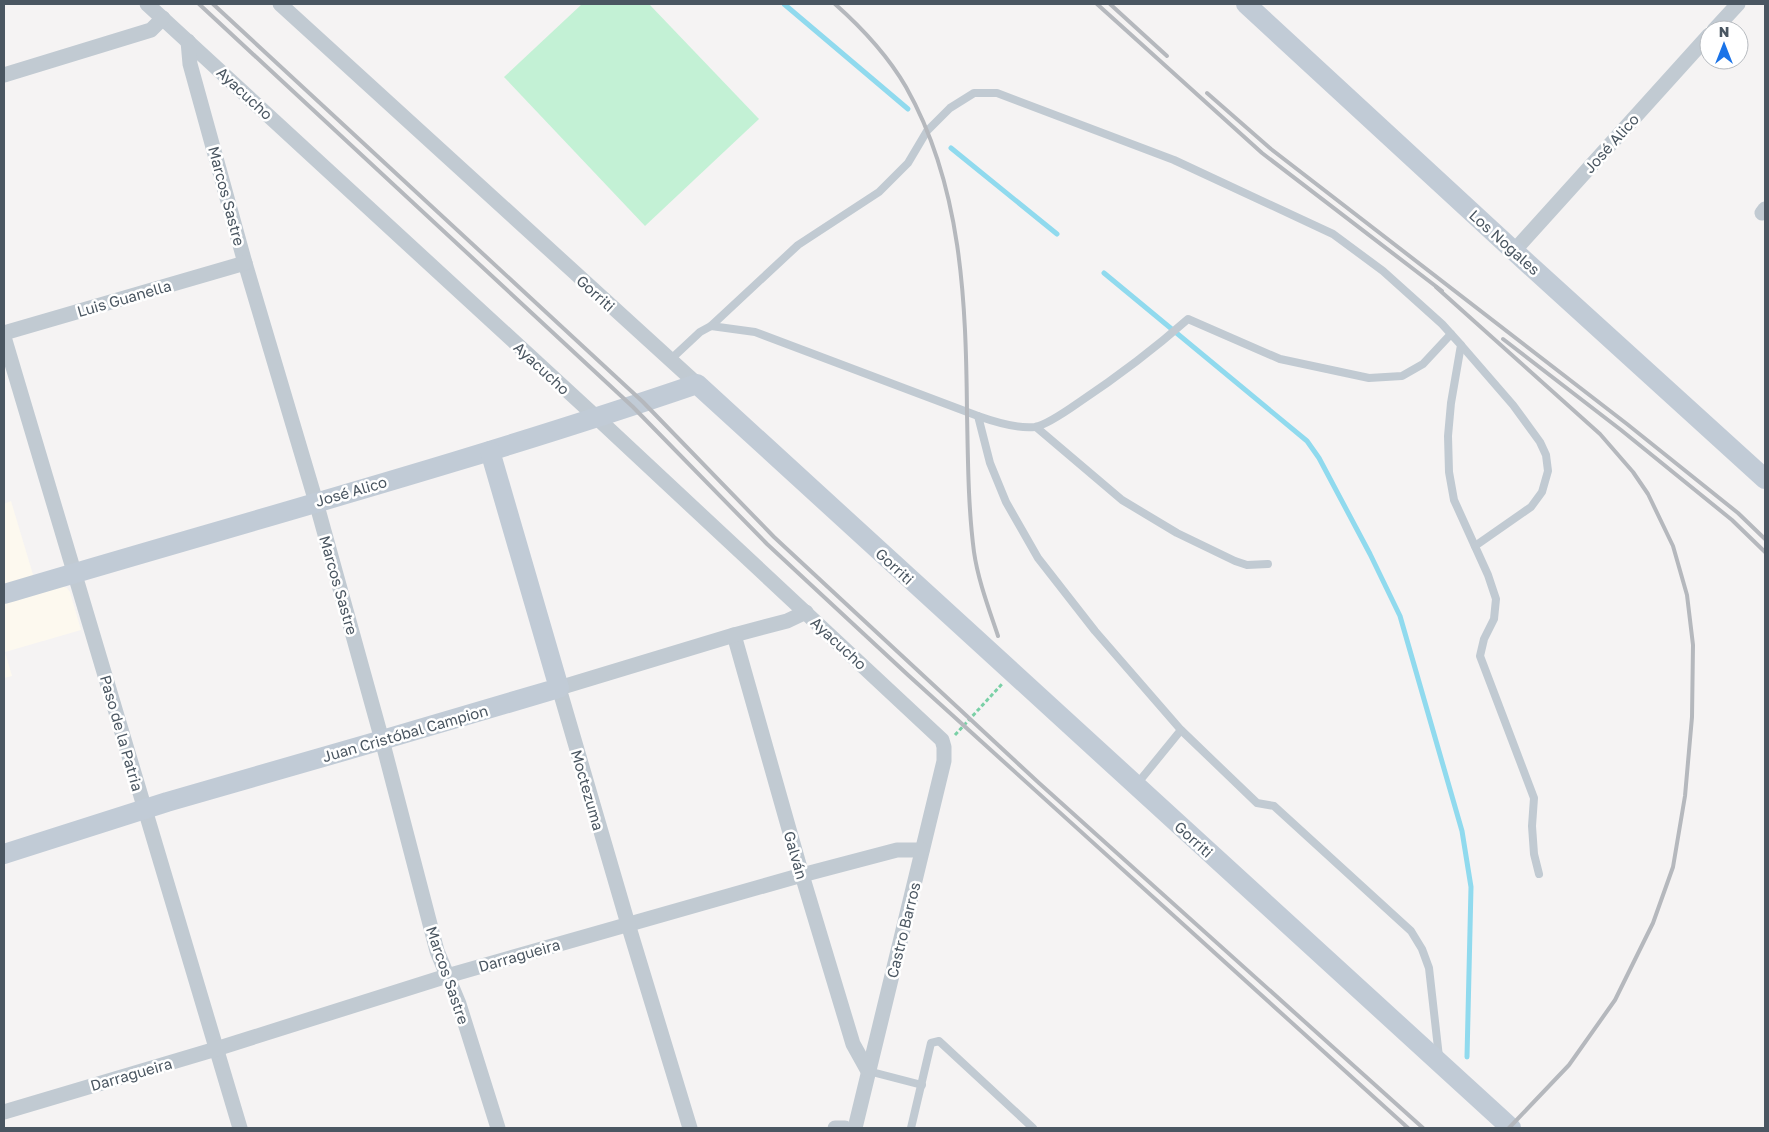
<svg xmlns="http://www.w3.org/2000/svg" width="1769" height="1132" viewBox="0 0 1769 1132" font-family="'Golos Text',sans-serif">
	<rect width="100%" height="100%" fill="#f5f3f3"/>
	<g fill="#fdf9ef">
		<polygon points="11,501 34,578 4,587 4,504"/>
		<polygon points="61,586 67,588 70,592 81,630 5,652 12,676 4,678 4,602"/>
	</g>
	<polygon fill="#c3f1d5" points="582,4 649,4 759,119 645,226 504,77"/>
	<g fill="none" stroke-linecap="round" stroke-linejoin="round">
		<g stroke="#90daee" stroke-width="5">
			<polyline points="784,4 908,109"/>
			<polyline points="951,148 1057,234"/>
			<polyline points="1104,273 1307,441 1319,458 1370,554 1400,616 1462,831 1471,887 1467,1057"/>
		</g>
		<polyline stroke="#7ad0a6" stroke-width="3" stroke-dasharray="4 2.5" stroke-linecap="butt" points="955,735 1002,684"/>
		<g stroke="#c1cad2" stroke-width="8">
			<polyline points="711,326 798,245 879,192 908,163 927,131 950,108 974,93 997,93 1174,160 1333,234 1383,271 1442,324 1461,345 1451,403 1448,436 1449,472 1454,500 1488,575 1496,599 1494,619 1484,639 1480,656 1534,798 1532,826 1534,854 1539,874"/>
			<polyline points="1461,345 1513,405 1540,442 1546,455 1548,471 1542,492 1531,507 1475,546"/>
			<polyline points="670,360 700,332 711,326 755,332 978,416"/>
			<polyline points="1036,427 1122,500 1177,533 1235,561 1247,565 1268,564"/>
			<polyline points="1137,784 1181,730"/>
			<path d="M1439 1057 1429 968 1422 949 1411 931 1274 806 1257 803 1181 730 1095 631 1038 558 1006 502 990 463 978 416C995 422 1017 429 1035 427 1046 425 1068 410 1078 403 1117 377 1153 350 1188 319L1280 359 1369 378 1402 376 1423 364 1451 334"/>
			<polyline points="868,1071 922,1085"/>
			<polyline points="911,1128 931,1043 939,1041 1033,1128"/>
		</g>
		<g stroke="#c1cad2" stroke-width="15">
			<polyline points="147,4 596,417 942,740 944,747 944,761 855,1128"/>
			<polyline points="280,4 697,384"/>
			<polyline points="1714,30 1738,4"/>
			<polyline points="188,41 190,64 245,263 316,502 382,740 437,951 459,1004 498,1128"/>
			<polyline points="4,75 151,30 163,18"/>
			<polyline points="1762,213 1765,209"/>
			<polyline points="1514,251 1709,35"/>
			<polyline points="4,333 245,263"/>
			<polyline points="4,337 240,1128"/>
			<polyline points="734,635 802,875 853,1044 868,1071"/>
			<polyline points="4,1112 216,1049 447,976 802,875 897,850 922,850"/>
			<polyline points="690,1128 628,924 559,688 734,635 787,621 806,612"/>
			<polyline points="835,1128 845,1128"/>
		</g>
		<g stroke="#c1cbd6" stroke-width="20">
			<polyline points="1246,4 1514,251 1765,479"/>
			<path d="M4 594C235 525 469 462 697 384L1511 1128"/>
			<polyline points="4,854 167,802 382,740 559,688 490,451"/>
		</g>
		<g stroke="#b5b8bd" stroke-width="4">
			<polyline points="199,4 633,407 767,544 908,675 1408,1128"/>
			<polyline points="213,4 643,402 774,537 1039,783 1423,1128"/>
			<path d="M835 4C861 27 888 56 906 87 962 186 966 301 967 413 968 460 968 506 974 552 978 580 989 609 998 636"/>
			<polyline points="1097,4 1262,153 1442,291"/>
			<polyline points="1110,4 1167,56"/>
			<polyline points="1207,93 1271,149 1627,424 1738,513 1765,539"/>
			<polyline points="1436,287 1600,434 1633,472 1648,494 1673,546 1687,595 1693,645 1692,717 1685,796 1673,867 1653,923 1615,1000 1569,1065 1509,1128"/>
			<polyline points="1503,339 1621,430 1732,520 1765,552"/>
		</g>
	</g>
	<g text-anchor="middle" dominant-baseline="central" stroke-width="5" stroke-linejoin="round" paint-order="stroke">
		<g font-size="15" fill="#4a5661" stroke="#fff">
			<text transform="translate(245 93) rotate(43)">Ayacucho</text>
			<text transform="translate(1611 143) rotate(-48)">José Alico</text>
			<text transform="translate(227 196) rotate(75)">Marcos Sastre</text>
			<text transform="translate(1505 242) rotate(42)">Los Nogales</text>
			<text transform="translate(596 293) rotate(42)">Gorriti</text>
			<text transform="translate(124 298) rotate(-16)">Luis Guanella</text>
			<text transform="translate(542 368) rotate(43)">Ayacucho</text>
			<text transform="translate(351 491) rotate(-16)">José Alico</text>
			<text transform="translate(895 566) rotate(43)">Gorriti</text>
			<text transform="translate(339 585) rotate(74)">Marcos Sastre</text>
			<text transform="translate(839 643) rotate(43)">Ayacucho</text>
			<text transform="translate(122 733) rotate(74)">Paso de la Patria</text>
			<text transform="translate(405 733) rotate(-16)">Juan Cristóbal Campion</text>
			<text transform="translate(588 790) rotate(74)">Moctezuma</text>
			<text transform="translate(1194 839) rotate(42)">Gorriti</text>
			<text transform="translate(796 855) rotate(74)">Galván</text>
			<text transform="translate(903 930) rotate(-76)">Castro Barros</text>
			<text transform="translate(519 955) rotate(-16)">Darragueira</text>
			<text transform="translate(448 975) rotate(71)">Marcos Sastre</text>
			<text transform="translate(131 1074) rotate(-16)">Darragueira</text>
		</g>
	</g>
	<rect width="1769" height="1132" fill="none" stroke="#4a5661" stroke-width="10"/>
	<g transform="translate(1724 45)"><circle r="24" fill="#ffffff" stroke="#b7bbc0"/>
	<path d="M0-4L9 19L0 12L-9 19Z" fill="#1a73e8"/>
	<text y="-8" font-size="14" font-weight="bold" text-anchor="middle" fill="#4a5661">N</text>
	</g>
</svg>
